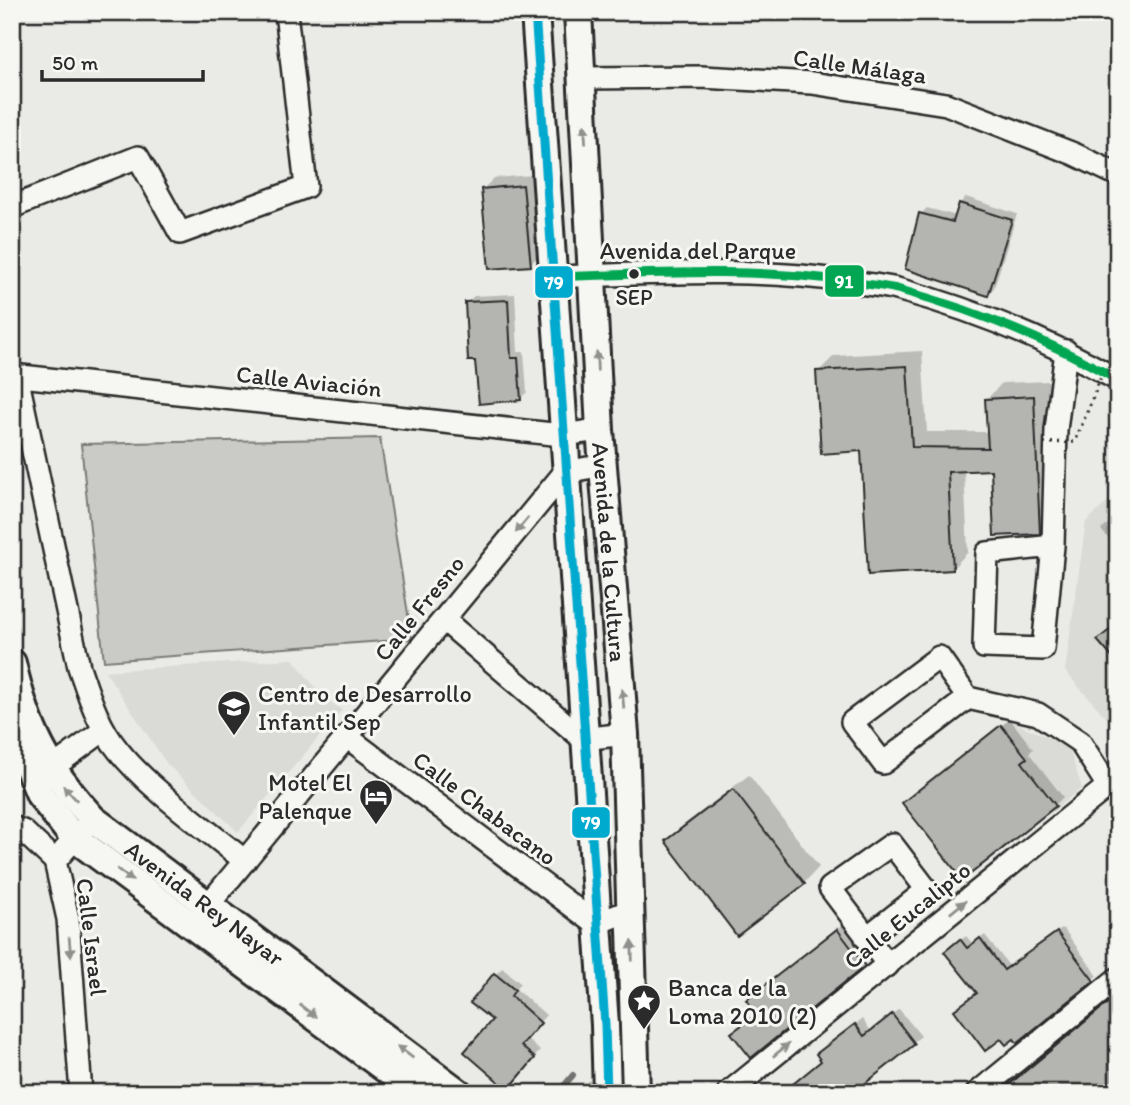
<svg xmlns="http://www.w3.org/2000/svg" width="1130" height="1105" viewBox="0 0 1130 1105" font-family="Itim,sans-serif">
	<rect width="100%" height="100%" fill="#eaeae6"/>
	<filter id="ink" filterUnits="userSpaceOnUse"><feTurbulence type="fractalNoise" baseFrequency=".0143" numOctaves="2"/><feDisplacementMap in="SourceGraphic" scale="14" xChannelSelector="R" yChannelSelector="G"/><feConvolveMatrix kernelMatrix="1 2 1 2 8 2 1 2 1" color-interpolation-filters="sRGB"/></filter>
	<g filter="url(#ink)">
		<g fill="#dadad6">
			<polygon points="1118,492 1118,731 1065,671 1086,522"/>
			<polygon points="293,659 322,696 342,710 238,832 167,764 105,671"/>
			<polygon points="1008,720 1068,746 1082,788 963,880 902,803"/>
		</g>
		<polygon fill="#cacac7" stroke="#7a7a79" stroke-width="2" points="380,438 412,639 104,661 81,444"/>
		<g fill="#0003">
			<polygon points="533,175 541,254 530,264 483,189 494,178"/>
			<polygon points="966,197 1017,214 994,288 988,294 921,214 927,208 957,216 960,203"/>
			<polygon points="515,294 518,352 524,352 527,392 520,399 477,359 467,302 474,296"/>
			<polygon points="922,351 927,432 988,432 987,399 1002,383 1049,381 1055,516 1039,532 992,468 964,470 968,552 953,568 862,450 818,372 834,356"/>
			<polygon points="1118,515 1118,550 1101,530"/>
			<polygon points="1010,719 1033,749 1029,753 1063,797 1055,805 913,796"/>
			<polygon points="749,775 819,867 804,883 667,841 683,825"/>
			<polygon points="845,923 871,957 864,964 741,1026 758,1013 748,1000 756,992"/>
			<polygon points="1063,928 1097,975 1092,980 979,992 952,947 966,936 973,944 985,935 1010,967"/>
			<polygon points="502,968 520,983 516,989 546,1015 526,1038 540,1051 514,1081 494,1020 496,974"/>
			<polygon points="899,1009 921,1036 855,1090 857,1093 783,1093 822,1060 825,1048 862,1019 871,1031"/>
			<polygon points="589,1080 596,1087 597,1093 577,1093"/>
			<polygon points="775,1086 781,1093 766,1093"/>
		</g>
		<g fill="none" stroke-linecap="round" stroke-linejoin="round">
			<polyline stroke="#727270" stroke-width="6" points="558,1093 573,1075"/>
		</g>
		<g fill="#b4b4b1" stroke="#2b2b2b" stroke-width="2">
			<polygon points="523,185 531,266 489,269 481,189"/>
			<polygon points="959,203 1012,220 988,296 905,269 919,213 953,222"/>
			<polygon points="508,300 511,358 518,358 521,400 479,404 475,361 468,361 465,302"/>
			<polygon points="907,366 912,447 988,448 985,399 1034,396 1040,534 994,536 991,470 948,472 953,570 868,575 861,451 821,454 816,371"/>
			<polygon points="1118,623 1118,664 1097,640"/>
			<polygon points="1001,725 1027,758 1022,762 1056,806 963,880 902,803"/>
			<polygon points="733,789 805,884 737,936 665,841"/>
			<polygon points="837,929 865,966 751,1058 731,1033 757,1014 746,1000"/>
			<polygon points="1057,932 1094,981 1017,1043 1014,1039 1006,1045 1001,1039 985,1051 954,1010 977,993 944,952 960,939 967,948 980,938 1004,970"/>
			<polygon points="494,973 515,990 511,996 541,1023 521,1046 535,1058 508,1090 464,1052 492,1020 470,1003"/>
			<polygon points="1118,996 1118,1093 999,1093 1109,1002"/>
			<polygon points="892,1014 915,1044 853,1093 782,1093 821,1061 816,1054 855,1024 864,1036"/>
		</g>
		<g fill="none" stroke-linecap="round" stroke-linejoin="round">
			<g stroke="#2b2b2b" stroke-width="26">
				<g id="minor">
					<polyline points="582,78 701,77 812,83 946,104 1074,154 1118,175"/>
					<polyline points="12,207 138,157 180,233 306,187 286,12"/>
					<path d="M552 277C649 274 748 267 844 281 862 284 880 285 897 289 975 310 1048 340 1118 380"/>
					<polyline points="12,375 562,435 600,430"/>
					<path d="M17 376 79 667C89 696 98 726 118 750 149 789 205 828 245 861"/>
					<polyline points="1053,546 987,553 984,647 1043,649 1053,546 1056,430 1066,351"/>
					<polyline points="444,620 583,739 625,734"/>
					<polyline points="968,698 883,763 852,722 939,657 968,698 1038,714 1080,742 1108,786"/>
					<polyline points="347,737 596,924 631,910"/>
					<polyline points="52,768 104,730"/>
					<polyline points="12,827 23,831 55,861"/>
					<polyline points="200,915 565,472 604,465"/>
					<polyline points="866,938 927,890 892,844 830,888 888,965"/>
					<polyline points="81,1093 68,919 55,861 84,828"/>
					<polyline points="728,1093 1118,778"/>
					<polyline points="977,1093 1118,978"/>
				</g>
			</g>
			<g stroke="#2b2b2b" stroke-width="32">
				<g id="major">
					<polyline points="535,12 605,1025 607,1093"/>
					<path id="s1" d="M578 12 600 430 625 734 636 1093"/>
					<path id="s2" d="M12 663C27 730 47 769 93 819L459 1093"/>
					<polyline points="12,728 40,795 73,837 418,1093"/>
				</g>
			</g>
			<use href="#minor" stroke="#f6f6f2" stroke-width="21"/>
			<use href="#major" stroke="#f6f6f2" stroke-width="26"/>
			<polyline stroke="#2b2b2b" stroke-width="3.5" stroke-dasharray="2 5" stroke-linecap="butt" points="1044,443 1075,442 1103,372"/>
			<g stroke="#f6f6f2" stroke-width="14">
				<polyline id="bus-1" points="535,12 605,1025 607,1093"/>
			</g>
			<g stroke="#f6f6f2" stroke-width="14">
				<path id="bus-2" d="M552 277C649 274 748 267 844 281 862 284 880 285 897 289 975 310 1048 340 1118 380"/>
			</g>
			<use href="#bus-1" stroke="#00a9ce" stroke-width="9"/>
			<use href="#bus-2" stroke="#00a651" stroke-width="9"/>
		</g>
		<defs><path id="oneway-solid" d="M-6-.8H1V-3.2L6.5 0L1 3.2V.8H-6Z" transform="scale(1.75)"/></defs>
		<g fill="#90908e">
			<use href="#oneway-solid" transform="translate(585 134) rotate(-94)"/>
			<use href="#oneway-solid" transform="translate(597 361) rotate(-92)"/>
			<use href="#oneway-solid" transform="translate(522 525) rotate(129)"/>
			<use href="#oneway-solid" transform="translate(623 699) rotate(-95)"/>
			<use href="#oneway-solid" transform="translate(70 793) rotate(-133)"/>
			<use href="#oneway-solid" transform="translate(125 875) rotate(37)"/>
			<use href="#oneway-solid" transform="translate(958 907) rotate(-39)"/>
			<use href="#oneway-solid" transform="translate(70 947) rotate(85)"/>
			<use href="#oneway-solid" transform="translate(632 951) rotate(-92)"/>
			<use href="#oneway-solid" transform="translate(308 1011) rotate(37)"/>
			<use href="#oneway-solid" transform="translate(781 1050) rotate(-39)"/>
			<use href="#oneway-solid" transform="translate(405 1052) rotate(-143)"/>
		</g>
	</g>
	<defs>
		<g id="school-pin" transform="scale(1.75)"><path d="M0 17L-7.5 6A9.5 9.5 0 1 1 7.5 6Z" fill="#2b2b2b" stroke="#f6f6f2"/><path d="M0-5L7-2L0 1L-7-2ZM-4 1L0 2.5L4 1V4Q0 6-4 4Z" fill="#fff"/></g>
		<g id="hotel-pin" transform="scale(1.75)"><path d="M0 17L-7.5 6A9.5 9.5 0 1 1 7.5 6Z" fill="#2b2b2b" stroke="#f6f6f2"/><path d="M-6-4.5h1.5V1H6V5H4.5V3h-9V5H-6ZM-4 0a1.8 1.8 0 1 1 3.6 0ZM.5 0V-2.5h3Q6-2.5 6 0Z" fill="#fff"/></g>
		<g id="sight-pin" transform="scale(1.75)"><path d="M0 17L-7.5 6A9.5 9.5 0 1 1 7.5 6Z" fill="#2b2b2b" stroke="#f6f6f2"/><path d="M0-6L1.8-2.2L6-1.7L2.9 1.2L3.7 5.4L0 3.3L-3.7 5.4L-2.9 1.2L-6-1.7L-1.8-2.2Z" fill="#fff"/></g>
	</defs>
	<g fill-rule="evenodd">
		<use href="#school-pin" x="234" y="707"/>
		<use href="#hotel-pin" x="376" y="796"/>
		<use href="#sight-pin" x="644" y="1001"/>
	</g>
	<circle fill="#2b2b2b" stroke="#f6f6f2" stroke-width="2.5" cx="634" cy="274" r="6"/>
	<g text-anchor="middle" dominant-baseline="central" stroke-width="6" stroke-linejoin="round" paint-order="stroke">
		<g font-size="22" fill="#2b2b2b" stroke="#f6f6f2">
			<text x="634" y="297">SEP</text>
		</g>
		<g font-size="24" fill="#2b2b2b" stroke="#f6f6f2">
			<text transform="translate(860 66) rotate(8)">Calle Málaga</text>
			<text x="698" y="250">Avenida del Parque</text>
			<text transform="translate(309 381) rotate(6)">Calle Aviación</text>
			<text stroke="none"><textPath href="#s1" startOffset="541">Avenida de la Cultura</textPath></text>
			<text transform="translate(419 608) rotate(-51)">Calle Fresno</text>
			<text transform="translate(485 808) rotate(37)">Calle Chabacano</text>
			<text stroke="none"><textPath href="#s2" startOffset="318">Avenida Rey Nayar</textPath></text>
			<text transform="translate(907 915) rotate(-39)">Calle Eucalipto</text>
			<text transform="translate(92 937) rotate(83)">Calle Israel</text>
		</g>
		<g font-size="24" fill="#2b2b2b" stroke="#f6f6f2" text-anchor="start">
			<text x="258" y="693">Centro de Desarrollo<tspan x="258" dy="28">Infantil Sep</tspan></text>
			<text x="352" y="782" text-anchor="end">Motel El<tspan x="352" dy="28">Palenque</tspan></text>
			<text x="668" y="987">Banca de la<tspan x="668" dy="28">Loma 2010 (2)</tspan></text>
		</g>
	</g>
	<g stroke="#f6f6f2" stroke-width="2.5">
		<rect x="824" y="264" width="41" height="34" rx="7" fill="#00a651"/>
		<rect x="534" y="265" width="40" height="34" rx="7" fill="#00a9ce"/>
		<rect x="571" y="806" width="40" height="33" rx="7" fill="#00a9ce"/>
	</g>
	<g font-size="19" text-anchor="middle" font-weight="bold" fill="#fff">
		<text x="844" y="288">91</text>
		<text x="554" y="289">79</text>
		<text x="591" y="829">79</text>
	</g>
	<rect width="1130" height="1105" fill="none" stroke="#f6f6f2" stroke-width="42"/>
	<rect x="21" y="21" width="1088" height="1063" fill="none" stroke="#2b2b2b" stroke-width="2.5" filter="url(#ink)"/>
	<path d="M42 70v10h161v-10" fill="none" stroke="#2b2b2b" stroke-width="3.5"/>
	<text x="52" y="70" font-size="21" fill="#2b2b2b" stroke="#f6f6f2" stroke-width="5" paint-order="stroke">50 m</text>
</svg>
